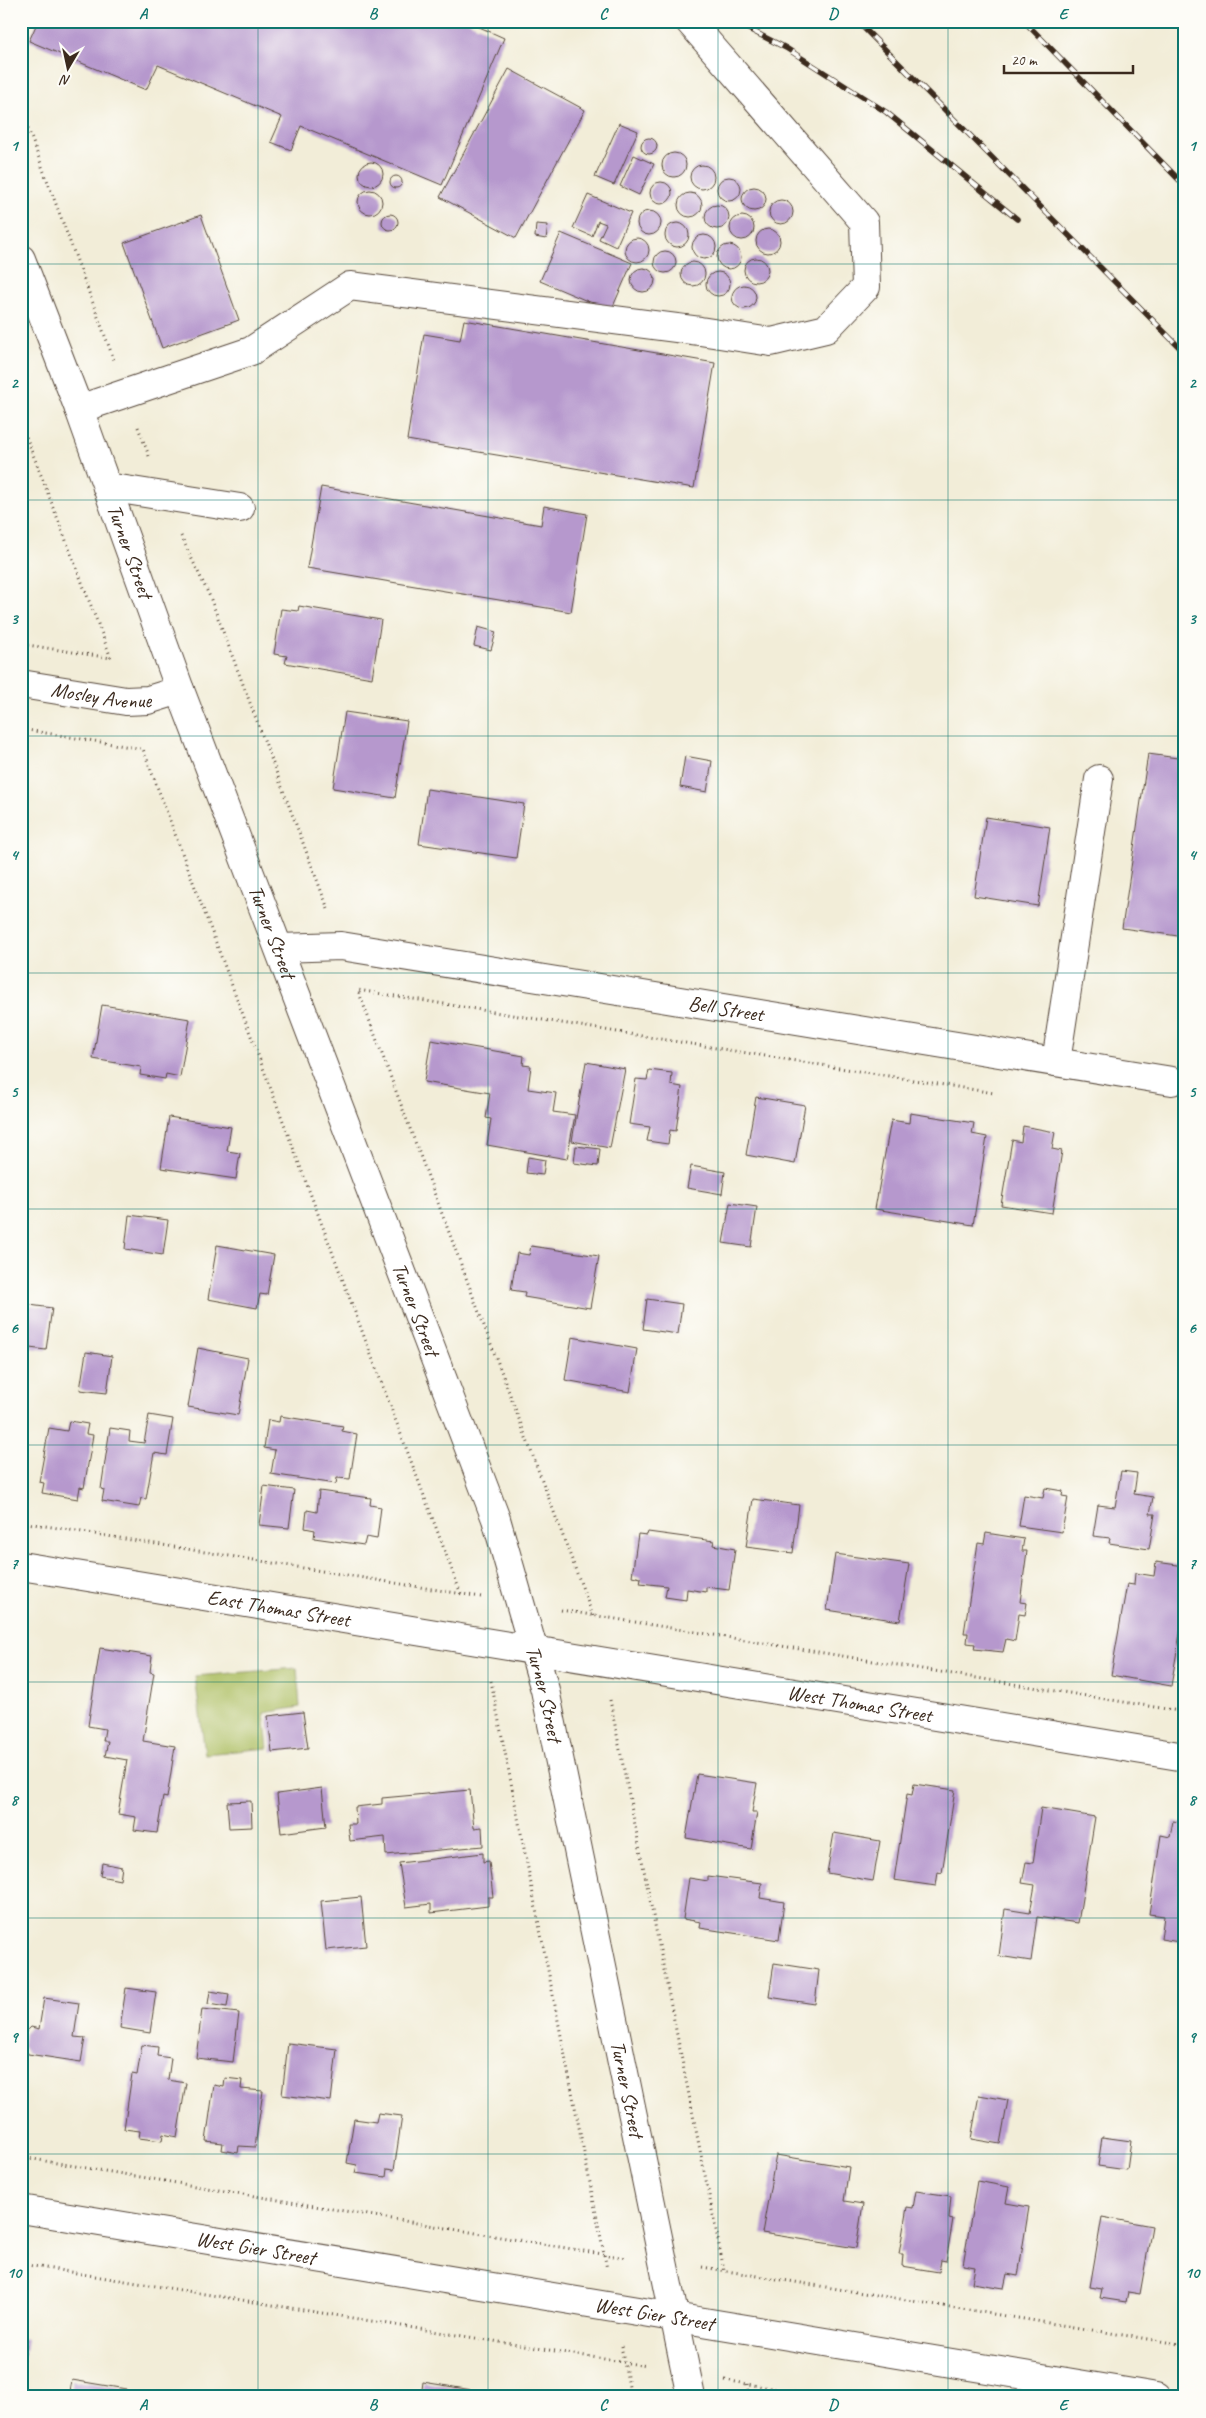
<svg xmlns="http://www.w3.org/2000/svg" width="1206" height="2418" viewBox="0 0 1206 2418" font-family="Caveat,sans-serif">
	<rect width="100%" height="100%" fill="#fdfcf7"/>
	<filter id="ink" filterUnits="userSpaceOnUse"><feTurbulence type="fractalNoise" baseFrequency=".02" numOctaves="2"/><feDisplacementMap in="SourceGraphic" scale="10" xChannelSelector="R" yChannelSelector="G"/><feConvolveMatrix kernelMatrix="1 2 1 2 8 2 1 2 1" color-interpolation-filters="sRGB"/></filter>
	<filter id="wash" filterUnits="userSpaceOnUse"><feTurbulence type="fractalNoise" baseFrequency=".0096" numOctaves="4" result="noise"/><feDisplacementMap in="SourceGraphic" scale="20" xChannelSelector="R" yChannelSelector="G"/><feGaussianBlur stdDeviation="1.12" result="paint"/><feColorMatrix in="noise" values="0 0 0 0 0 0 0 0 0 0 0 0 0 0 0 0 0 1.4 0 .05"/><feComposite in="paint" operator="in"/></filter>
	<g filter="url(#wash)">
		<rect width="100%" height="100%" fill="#f2edd8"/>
		<polygon fill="#acbe61" stroke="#747440" points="297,1668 300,1707 264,1713 268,1748 205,1754 195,1676"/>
		<g id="blocks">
			<g fill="#b698cd">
				<polygon points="38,21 466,21 504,38 442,185 301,126 291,150 271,142 282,117 158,65 146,90 29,41"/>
				<polygon points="509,69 585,110 516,238 440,197"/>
				<polygon points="619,123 638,131 614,185 595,177"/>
				<circle cx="649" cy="146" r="8"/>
				<circle cx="674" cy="165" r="12"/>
				<polygon points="634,155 654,164 639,195 620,186"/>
				<circle cx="371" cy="174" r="12"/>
				<circle cx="702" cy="177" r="12"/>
				<circle cx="396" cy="182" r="6"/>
				<circle cx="729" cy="189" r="12"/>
				<circle cx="661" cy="193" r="11"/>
				<circle cx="754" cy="199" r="12"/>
				<circle cx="370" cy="202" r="12"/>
				<circle cx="690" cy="205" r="12"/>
				<polygon points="588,195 631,213 616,247 599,239 606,224 598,221 592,236 573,228"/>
				<circle cx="781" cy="212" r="12"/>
				<circle cx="717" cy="217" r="12"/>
				<circle cx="649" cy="223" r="12"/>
				<circle cx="390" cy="222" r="8"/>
				<polygon points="201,215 239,320 162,348 124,243"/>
				<circle cx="742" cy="228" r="12"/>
				<circle cx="677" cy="235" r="12"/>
				<polygon points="536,224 548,225 546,239 535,237"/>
				<circle cx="768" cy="241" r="12"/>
				<polygon points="561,233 632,263 611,311 540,281"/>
				<circle cx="704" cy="247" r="12"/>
				<circle cx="637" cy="250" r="12"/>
				<circle cx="729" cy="257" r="12"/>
				<circle cx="665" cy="262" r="11"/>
				<circle cx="756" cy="270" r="12"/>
				<circle cx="693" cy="274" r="12"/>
				<circle cx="643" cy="280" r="12"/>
				<circle cx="718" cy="284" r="12"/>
				<circle cx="744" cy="297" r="12"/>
				<polygon points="464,320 715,363 694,488 407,440 424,334 460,340"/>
				<polygon points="321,487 541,525 544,506 587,514 571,612 307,568"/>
				<polygon points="299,606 381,620 372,678 285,663 287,656 274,654 281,609 298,611"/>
				<polygon points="478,627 496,632 491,650 474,646"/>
				<polygon points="345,712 407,721 395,798 333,788"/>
				<polygon points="1148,754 1185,759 1185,937 1122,928"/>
				<polygon points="685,756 712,761 707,792 680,787"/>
				<polygon points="427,789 524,804 516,858 419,844"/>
				<polygon points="986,817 1050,827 1038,906 974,896"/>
				<polygon points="102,1005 190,1019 180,1077 166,1074 165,1079 140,1075 141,1067 93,1059"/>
				<polygon points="431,1040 524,1056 523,1065 531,1066 528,1089 556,1093 553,1112 575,1115 567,1159 487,1145 491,1119 486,1118 490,1093 424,1082"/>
				<polygon points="586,1062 625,1069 610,1148 572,1141"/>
				<polygon points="649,1070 672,1073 671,1085 682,1087 676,1131 670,1130 668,1144 647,1141 650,1127 629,1124 636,1079 647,1080"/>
				<polygon points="756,1097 805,1105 795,1164 746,1155"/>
				<polygon points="910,1113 974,1123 972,1134 987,1137 973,1225 875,1209 891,1120 909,1123"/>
				<polygon points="169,1117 231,1127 227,1151 240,1153 236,1179 161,1168"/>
				<polygon points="1023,1126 1055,1132 1052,1149 1062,1151 1052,1213 1001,1205 1012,1140 1021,1142"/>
				<polygon points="576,1146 600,1149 598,1166 574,1163"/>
				<polygon points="528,1157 545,1160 543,1175 526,1173"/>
				<polygon points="691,1166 725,1172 722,1194 687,1188"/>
				<polygon points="730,1203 757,1207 751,1247 723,1243"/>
				<polygon points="129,1215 168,1220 163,1255 125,1249"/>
				<polygon points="217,1245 274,1255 267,1295 260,1294 257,1308 208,1299"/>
				<polygon points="531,1246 599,1256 590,1308 524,1297 525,1292 511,1290 517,1253 529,1255"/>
				<polygon points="647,1299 682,1304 678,1334 643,1329"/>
				<polygon points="22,1304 52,1308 46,1350 21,1347"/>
				<polygon points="572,1337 637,1349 630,1392 565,1380"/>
				<polygon points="198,1348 248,1358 238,1415 188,1407"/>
				<polygon points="86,1352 112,1356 107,1393 80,1390"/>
				<polygon points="149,1415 173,1419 167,1455 154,1453 146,1499 141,1498 139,1507 102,1501 104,1490 101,1489 110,1428 130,1431 129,1441 144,1443"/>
				<polygon points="280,1416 343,1426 342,1431 357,1434 350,1479 337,1478 336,1484 271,1474 275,1450 264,1448 268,1420 279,1422"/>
				<polygon points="69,1421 88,1424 86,1434 93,1435 84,1488 80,1487 78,1499 42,1493 44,1483 39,1482 49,1428 67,1431"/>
				<polygon points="1121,1471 1137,1473 1134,1494 1153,1497 1150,1514 1155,1514 1149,1549 1109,1543 1110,1538 1093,1536 1098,1505 1115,1507"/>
				<polygon points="264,1486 294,1490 289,1528 259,1525"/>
				<polygon points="1045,1488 1063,1491 1062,1496 1068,1497 1062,1532 1019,1526 1024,1495 1043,1498"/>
				<polygon points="319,1491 371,1498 370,1505 381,1507 377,1539 366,1537 364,1545 314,1538 315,1530 305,1528 307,1510 317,1512"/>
				<polygon points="753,1499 799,1505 793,1553 746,1547"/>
				<polygon points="648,1532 714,1541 713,1545 735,1549 729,1590 706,1587 706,1592 687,1589 686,1600 665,1597 667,1586 640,1583 641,1578 632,1576 638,1534 647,1535"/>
				<polygon points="986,1533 1024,1539 1022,1551 1027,1551 1020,1602 1027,1603 1025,1615 1019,1614 1015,1641 1006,1639 1003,1652 974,1649 975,1644 967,1643 968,1633 964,1633 978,1543 984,1544"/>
				<polygon points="835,1554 909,1564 900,1621 827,1610"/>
				<polygon points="1156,1562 1185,1566 1180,1594 1185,1594 1185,1604 1171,1686 1111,1675 1127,1584 1134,1585 1135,1573 1154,1576"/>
				<polygon points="100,1648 152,1656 150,1672 154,1673 143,1741 175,1746 167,1798 163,1797 157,1833 134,1830 136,1817 118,1814 127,1760 105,1756 108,1741 103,1741 105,1729 88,1726"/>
				<polygon points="303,1712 308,1748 272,1752 268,1716"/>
				<polygon points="697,1774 757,1783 752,1812 757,1812 751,1849 686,1838"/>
				<polygon points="914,1784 955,1790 942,1873 938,1872 936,1886 894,1880 907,1794 912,1795"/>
				<polygon points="322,1788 326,1827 281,1833 277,1794"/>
				<polygon points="470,1790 474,1828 482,1827 483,1846 386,1855 385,1837 350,1841 348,1824 356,1824 355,1807 382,1804 382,1798"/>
				<polygon points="251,1801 252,1827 229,1828 227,1802"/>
				<polygon points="1041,1808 1095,1817 1078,1923 1037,1917 1031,1961 999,1956 1005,1909 1030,1913 1035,1885 1022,1883 1026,1862 1033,1863"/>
				<polygon points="1173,1821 1185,1823 1185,1943 1161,1939 1164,1916 1149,1914 1161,1835 1170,1837"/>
				<polygon points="834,1833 880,1841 873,1881 827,1873"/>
				<polygon points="483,1853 483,1862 489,1861 493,1897 488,1897 488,1906 431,1913 431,1904 406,1907 399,1863"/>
				<polygon points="102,1863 122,1867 120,1880 100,1876"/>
				<polygon points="708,1876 762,1883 760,1898 784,1902 779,1940 700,1928 701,1922 683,1919 689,1878 708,1881"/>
				<polygon points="361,1897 366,1946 326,1950 321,1901"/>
				<polygon points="774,1963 819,1970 815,2004 769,1997"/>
				<polygon points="126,1988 156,1992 150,2033 120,2028"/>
				<polygon points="210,1991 229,1994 227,2007 208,2004"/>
				<polygon points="44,1998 79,2003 74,2037 85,2038 81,2062 28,2054 23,2046 25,2033 31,2027 39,2029"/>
				<polygon points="202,2009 239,2013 233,2062 196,2058"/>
				<polygon points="288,2043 337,2049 331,2101 282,2095"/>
				<polygon points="142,2045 158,2047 157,2056 171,2058 168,2080 186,2083 177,2137 163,2134 162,2141 139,2138 140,2131 124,2129 132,2074 137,2075"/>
				<polygon points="225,2078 242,2080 241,2089 263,2091 255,2147 239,2146 238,2153 222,2150 223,2143 206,2141 214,2085 224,2087"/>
				<polygon points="979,2095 1008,2100 1000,2144 971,2139"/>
				<polygon points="378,2113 402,2116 394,2170 387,2169 386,2177 355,2173 357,2165 347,2163 354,2119 376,2122"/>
				<polygon points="1102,2137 1131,2141 1127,2170 1098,2166"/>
				<polygon points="776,2155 849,2167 844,2201 863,2204 856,2248 762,2233"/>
				<polygon points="977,2181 1009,2187 1006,2203 1029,2207 1018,2276 1007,2274 1004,2288 972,2283 975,2267 963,2265"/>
				<polygon points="916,2191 951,2196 949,2218 953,2219 946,2261 941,2260 939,2272 902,2266 903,2254 899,2254 907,2207 913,2208"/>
				<polygon points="1102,2217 1152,2226 1140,2294 1128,2292 1126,2302 1100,2298 1102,2289 1090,2287"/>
				<polygon points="21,2338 27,2339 22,2370 21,2370"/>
				<polygon points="72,2380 126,2389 125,2397 69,2397"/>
				<polygon points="423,2382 509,2396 509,2397 421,2397"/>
			</g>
		</g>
	</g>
	<g filter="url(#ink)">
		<use href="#blocks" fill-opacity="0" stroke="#56473a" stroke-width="1"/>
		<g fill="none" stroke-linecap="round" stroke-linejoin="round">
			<g stroke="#56473a" stroke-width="30">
				<g id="minor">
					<path id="s1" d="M21 259 79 409 180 690 496 1519 545 1690 691 2397"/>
					<polyline points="79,409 251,351 350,286 700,331 771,342 826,329 866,287 864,222 689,21"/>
					<polyline points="107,487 240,508"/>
					<path id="s2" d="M21 684 126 701 148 700 180 690"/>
					<path id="s3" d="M279 948 341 946 1172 1081"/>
					<polyline points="1056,1062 1099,779"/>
					<path id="s4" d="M21 1566 1185 1757"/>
					<path id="s5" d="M21 2209 1157 2397"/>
				</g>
			</g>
			<g stroke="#56473a" stroke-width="3" stroke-dasharray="1 4" stroke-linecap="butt">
				<polyline points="21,110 114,360"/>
				<polyline points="21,423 111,658 21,644"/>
				<polyline points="138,427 149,456"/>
				<polyline points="181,536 210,597 328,909"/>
				<polyline points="21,729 143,749 461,1594"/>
				<polyline points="21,1522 481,1597"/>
				<polyline points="561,1610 1185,1712"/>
				<polyline points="593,1616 358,990 994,1093"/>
				<polyline points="491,1681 607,2269"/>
				<polyline points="610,1700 724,2270"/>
				<polyline points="21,2157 626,2258"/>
				<polyline points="21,2264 647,2366"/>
				<polyline points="702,2267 1185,2345"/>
				<polyline points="621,2346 631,2397"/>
				<polyline points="725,2380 821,2397"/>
				<polyline points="747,2384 749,2397"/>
			</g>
			<use href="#minor" stroke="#fff" stroke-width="28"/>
			<g stroke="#3b2a1e" stroke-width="5.5">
				<g id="rail">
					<polyline points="733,21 786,48 886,112 1017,219"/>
					<polyline points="857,21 1185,353"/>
					<polyline points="1024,21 1185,186"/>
				</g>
			</g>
			<use href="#rail" stroke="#fdfcf7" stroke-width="4" stroke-dasharray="11" stroke-linecap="butt"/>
		</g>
	</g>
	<path fill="none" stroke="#0f766e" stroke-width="1" stroke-opacity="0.55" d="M258 21V2397M488 21V2397M718 21V2397M948 21V2397M21 264H1185M21 500H1185M21 736H1185M21 973H1185M21 1209H1185M21 1445H1185M21 1682H1185M21 1918H1185M21 2154H1185"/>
	<g text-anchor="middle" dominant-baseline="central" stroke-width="4" stroke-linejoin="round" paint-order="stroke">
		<g font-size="21" fill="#3b2a1e" stroke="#fdfcf7">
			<text stroke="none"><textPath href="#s1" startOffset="312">Turner Street</textPath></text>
			<text stroke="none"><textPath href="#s2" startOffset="81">Mosley Avenue</textPath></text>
			<text stroke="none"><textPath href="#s1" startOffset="718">Turner Street</textPath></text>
			<text stroke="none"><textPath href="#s3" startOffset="452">Bell Street</textPath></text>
			<text stroke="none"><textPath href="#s1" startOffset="1122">Turner Street</textPath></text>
			<text stroke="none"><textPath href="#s4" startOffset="261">East Thomas Street</textPath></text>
			<text stroke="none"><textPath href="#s1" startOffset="1528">Turner Street</textPath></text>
			<text stroke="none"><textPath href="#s4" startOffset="850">West Thomas Street</textPath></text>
			<text stroke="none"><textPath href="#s1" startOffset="1932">Turner Street</textPath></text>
			<text stroke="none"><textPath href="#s5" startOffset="238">West Gier Street</textPath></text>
			<text stroke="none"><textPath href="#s5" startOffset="642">West Gier Street</textPath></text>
		</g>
	</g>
	<rect width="1206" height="2418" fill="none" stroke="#fdfcf7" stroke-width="55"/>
	<g transform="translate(68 68) rotate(189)" stroke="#fdfcf7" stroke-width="4" paint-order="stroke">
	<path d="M0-4L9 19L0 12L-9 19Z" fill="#3b2a1e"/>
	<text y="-8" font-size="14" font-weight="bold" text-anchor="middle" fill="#3b2a1e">N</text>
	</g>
	<path d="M1004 65v8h129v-8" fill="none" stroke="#3b2a1e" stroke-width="2.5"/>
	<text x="1011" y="65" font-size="15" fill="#3b2a1e" stroke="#fdfcf7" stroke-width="4" paint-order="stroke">20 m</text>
	<rect x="28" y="28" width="1150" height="2362" fill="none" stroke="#0f766e" stroke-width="2"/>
	<g font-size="16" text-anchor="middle" font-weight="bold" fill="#0f766e">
		<text x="143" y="19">A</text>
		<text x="373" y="19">B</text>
		<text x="603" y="19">C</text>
		<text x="833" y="19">D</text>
		<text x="1063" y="19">E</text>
		<text x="14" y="151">1</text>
		<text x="1192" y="151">1</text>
		<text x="14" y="388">2</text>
		<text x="1192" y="388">2</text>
		<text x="14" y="624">3</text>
		<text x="1192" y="624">3</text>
		<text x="14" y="860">4</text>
		<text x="1192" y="860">4</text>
		<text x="14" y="1097">5</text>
		<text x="1192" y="1097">5</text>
		<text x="14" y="1333">6</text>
		<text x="1192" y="1333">6</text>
		<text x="14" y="1569">7</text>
		<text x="1192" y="1569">7</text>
		<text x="14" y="1805">8</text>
		<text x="1192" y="1805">8</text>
		<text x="14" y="2042">9</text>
		<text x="1192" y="2042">9</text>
		<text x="14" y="2278">10</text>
		<text x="1192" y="2278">10</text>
		<text x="143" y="2410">A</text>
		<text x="373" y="2410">B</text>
		<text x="603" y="2410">C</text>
		<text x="833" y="2410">D</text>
		<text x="1063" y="2410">E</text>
	</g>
</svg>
